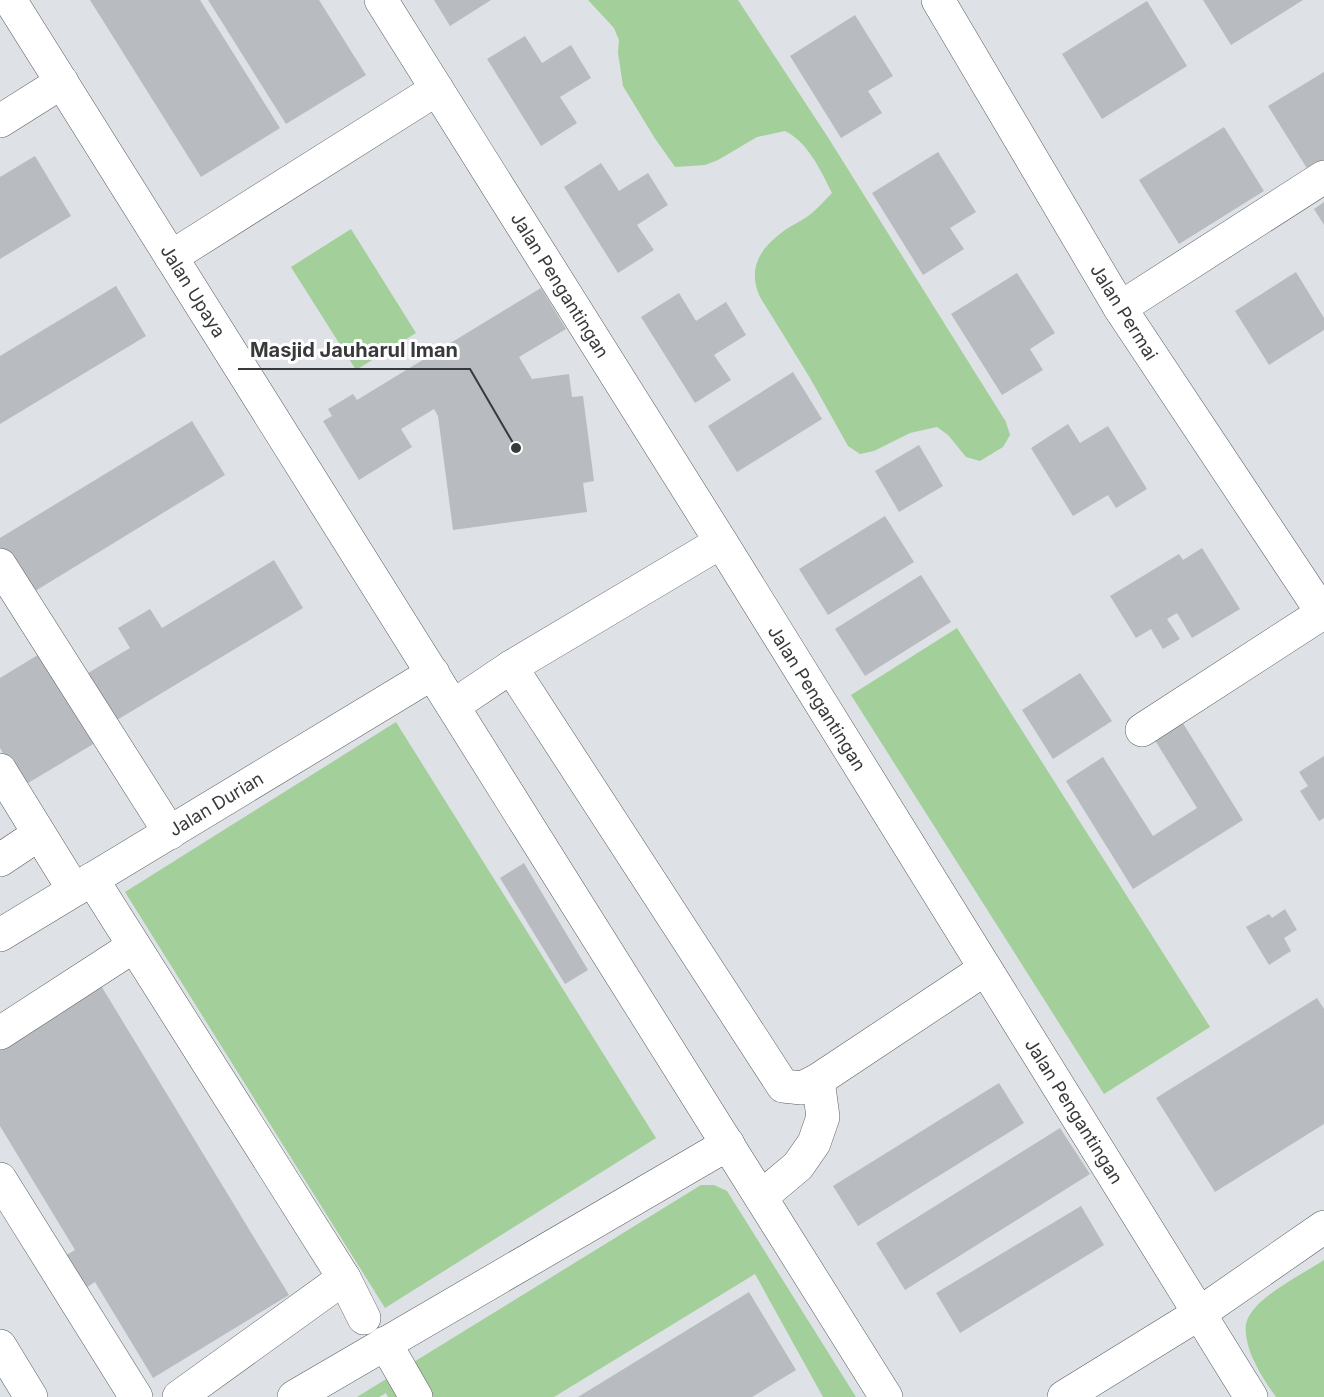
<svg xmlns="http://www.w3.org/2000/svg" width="1324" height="1397" viewBox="0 0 1324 1397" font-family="Inter,sans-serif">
	<rect width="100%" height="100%" fill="#dee2e6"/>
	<g fill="#a2cf9a">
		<path d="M588 0H738L829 139 1006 422 1010 435 1003 447 980 461 966 457 948 435 937 427 910 433 874 451 860 454 848 446 810 378 760 297C746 266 762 246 788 228 796 223 805 219 812 213 819 207 825 200 832 193 821 171 808 142 785 131L757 137 718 160 705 165 675 167 654 137 623 86 618 53 619 40 614 28Z"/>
		<polygon points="351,229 416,333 356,370 291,267"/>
		<polygon points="957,628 1210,1027 1104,1094 851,695"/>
		<polygon points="396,722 656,1138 385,1308 125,892"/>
		<polygon points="701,1185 714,1185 727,1191 856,1397 823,1397 755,1274 554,1397 388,1397 386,1393 379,1397 357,1397"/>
		<path d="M1324 1260V1397H1276C1269 1387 1261 1376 1256 1365 1250 1354 1244 1336 1246 1324 1251 1299 1303 1274 1324 1260Z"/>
	</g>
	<g fill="#b8bcc1">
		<polygon points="90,0 200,0 280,128 201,177"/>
		<polygon points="208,0 319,0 366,75 286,124"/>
		<polygon points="434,0 491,0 450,26"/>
		<polygon points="1203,0 1303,0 1231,45"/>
		<polygon points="1147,1 1187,66 1102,119 1062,54"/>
		<polygon points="855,15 893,76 868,91 882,113 841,138 790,56"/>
		<polygon points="525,36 542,63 571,45 591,78 560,97 577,123 541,146 487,59"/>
		<polygon points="1324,72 1324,161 1308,170 1268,106"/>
		<polygon points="1224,127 1264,191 1179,244 1139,180"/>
		<polygon points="938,152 976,212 950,228 964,249 923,275 872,193"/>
		<polygon points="35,156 71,216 0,259 0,177"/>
		<polygon points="601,163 619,191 648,173 668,205 637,225 654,250 618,273 564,187"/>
		<polygon points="1324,202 1324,225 1314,209"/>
		<polygon points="1296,272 1324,318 1324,330 1269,365 1235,311"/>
		<polygon points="1017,273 1055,333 1030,349 1043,370 1002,395 951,314"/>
		<polygon points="116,286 146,336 0,424 0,356"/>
		<polygon points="541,288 566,329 519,357 532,379 569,374 572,397 583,396 594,481 583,483 587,512 453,530 438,416 434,409 401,429 412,447 359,480 323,421 332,416 328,409 353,394 357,400"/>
		<polygon points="679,293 696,321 726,302 746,335 714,355 731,380 695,403 641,317"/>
		<polygon points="793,372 822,419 737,472 708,426"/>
		<polygon points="192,421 225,475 27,596 0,551 0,538"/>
		<polygon points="1068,424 1080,443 1108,426 1147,489 1116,508 1108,495 1073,516 1031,448"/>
		<polygon points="919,445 943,486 899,512 875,471"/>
		<polygon points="885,516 914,562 828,615 799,569"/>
		<polygon points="1202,548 1240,609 1192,638 1177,613 1167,619 1180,639 1163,649 1151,629 1136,638 1110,596 1179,554 1183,560"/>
		<polygon points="274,560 303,608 117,720 88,673 130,648 118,628 150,609 162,628"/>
		<polygon points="921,575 951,622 865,676 835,629"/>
		<polygon points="41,653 95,743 23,786 0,748 0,678"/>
		<polygon points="1080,673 1112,721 1053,759 1022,710"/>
		<polygon points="1176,712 1243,820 1133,889 1066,781 1103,757 1153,836 1197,808 1148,729"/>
		<polygon points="1324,756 1324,818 1319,821 1300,791 1308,786 1299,772"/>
		<polygon points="524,863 588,970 565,984 500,878"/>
		<polygon points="1285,909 1297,930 1284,938 1291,951 1269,965 1246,927 1269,914 1272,918"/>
		<polygon points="100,984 289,1295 153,1378 95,1282 73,1296 53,1263 75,1250 0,1126 0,1044"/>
		<polygon points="1317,998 1324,1009 1324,1124 1215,1192 1156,1098"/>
		<polygon points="999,1083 1024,1123 858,1226 833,1186"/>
		<polygon points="1060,1128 1090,1174 905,1290 876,1243"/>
		<polygon points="1081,1206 1104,1245 960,1333 936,1293"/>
		<polygon points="749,1292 796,1370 752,1397 578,1397"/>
	</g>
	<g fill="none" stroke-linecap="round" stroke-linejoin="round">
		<g stroke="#595c60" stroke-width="34">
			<g id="minor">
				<polyline points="10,0 886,1397"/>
				<polyline points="381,0 721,542 1251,1397"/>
				<polyline points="938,0 1120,308 1324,615"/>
				<polyline points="0,121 62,82"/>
				<polyline points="171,257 437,89"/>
				<polyline points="1120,308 1324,177"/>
				<polyline points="0,565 170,833"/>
				<polyline points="511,667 783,1086 802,1088 818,1080 985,969"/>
				<polyline points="453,706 511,667 721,542"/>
				<polyline points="1142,730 1324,612"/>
				<polyline points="0,770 74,890"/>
				<polyline points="0,860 39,834"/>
				<polyline points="92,879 344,1278 364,1318"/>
				<polyline points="0,935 433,673"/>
				<polyline points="0,1033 134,946"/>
				<polyline points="0,1179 136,1397"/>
				<polyline points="761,1197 798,1166 814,1143 823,1117 818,1080"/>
				<polyline points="385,1343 416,1397"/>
				<polyline points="0,1346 31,1397"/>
				<polyline points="179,1397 344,1278"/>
				<polyline points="294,1397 728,1144"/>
				<polyline points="1064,1397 1200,1313 1324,1227"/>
			</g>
		</g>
		<use href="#minor" stroke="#fff" stroke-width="33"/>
	</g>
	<g text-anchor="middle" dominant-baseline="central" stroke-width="6" stroke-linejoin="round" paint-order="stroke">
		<g font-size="18" fill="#37393b" stroke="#fff">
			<text transform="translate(560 285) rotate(58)">Jalan Pengantingan</text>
			<text transform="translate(193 291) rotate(58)">Jalan Upaya</text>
			<text transform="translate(1124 312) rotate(58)">Jalan Permai</text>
			<text transform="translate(817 698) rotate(58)">Jalan Pengantingan</text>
			<text transform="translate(216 804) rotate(-31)">Jalan Durian</text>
			<text transform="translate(1074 1111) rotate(58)">Jalan Pengantingan</text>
		</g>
	</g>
	<path fill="none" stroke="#37393b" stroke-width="2" d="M516 448L470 369H238"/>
	<circle fill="#37393b" stroke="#fff" stroke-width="2" cx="516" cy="448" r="6"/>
	<g font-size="20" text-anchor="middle" font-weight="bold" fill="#37393b" stroke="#fff" stroke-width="6" stroke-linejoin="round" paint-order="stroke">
		<text x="354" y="357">Masjid Jauharul Iman</text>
	</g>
</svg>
